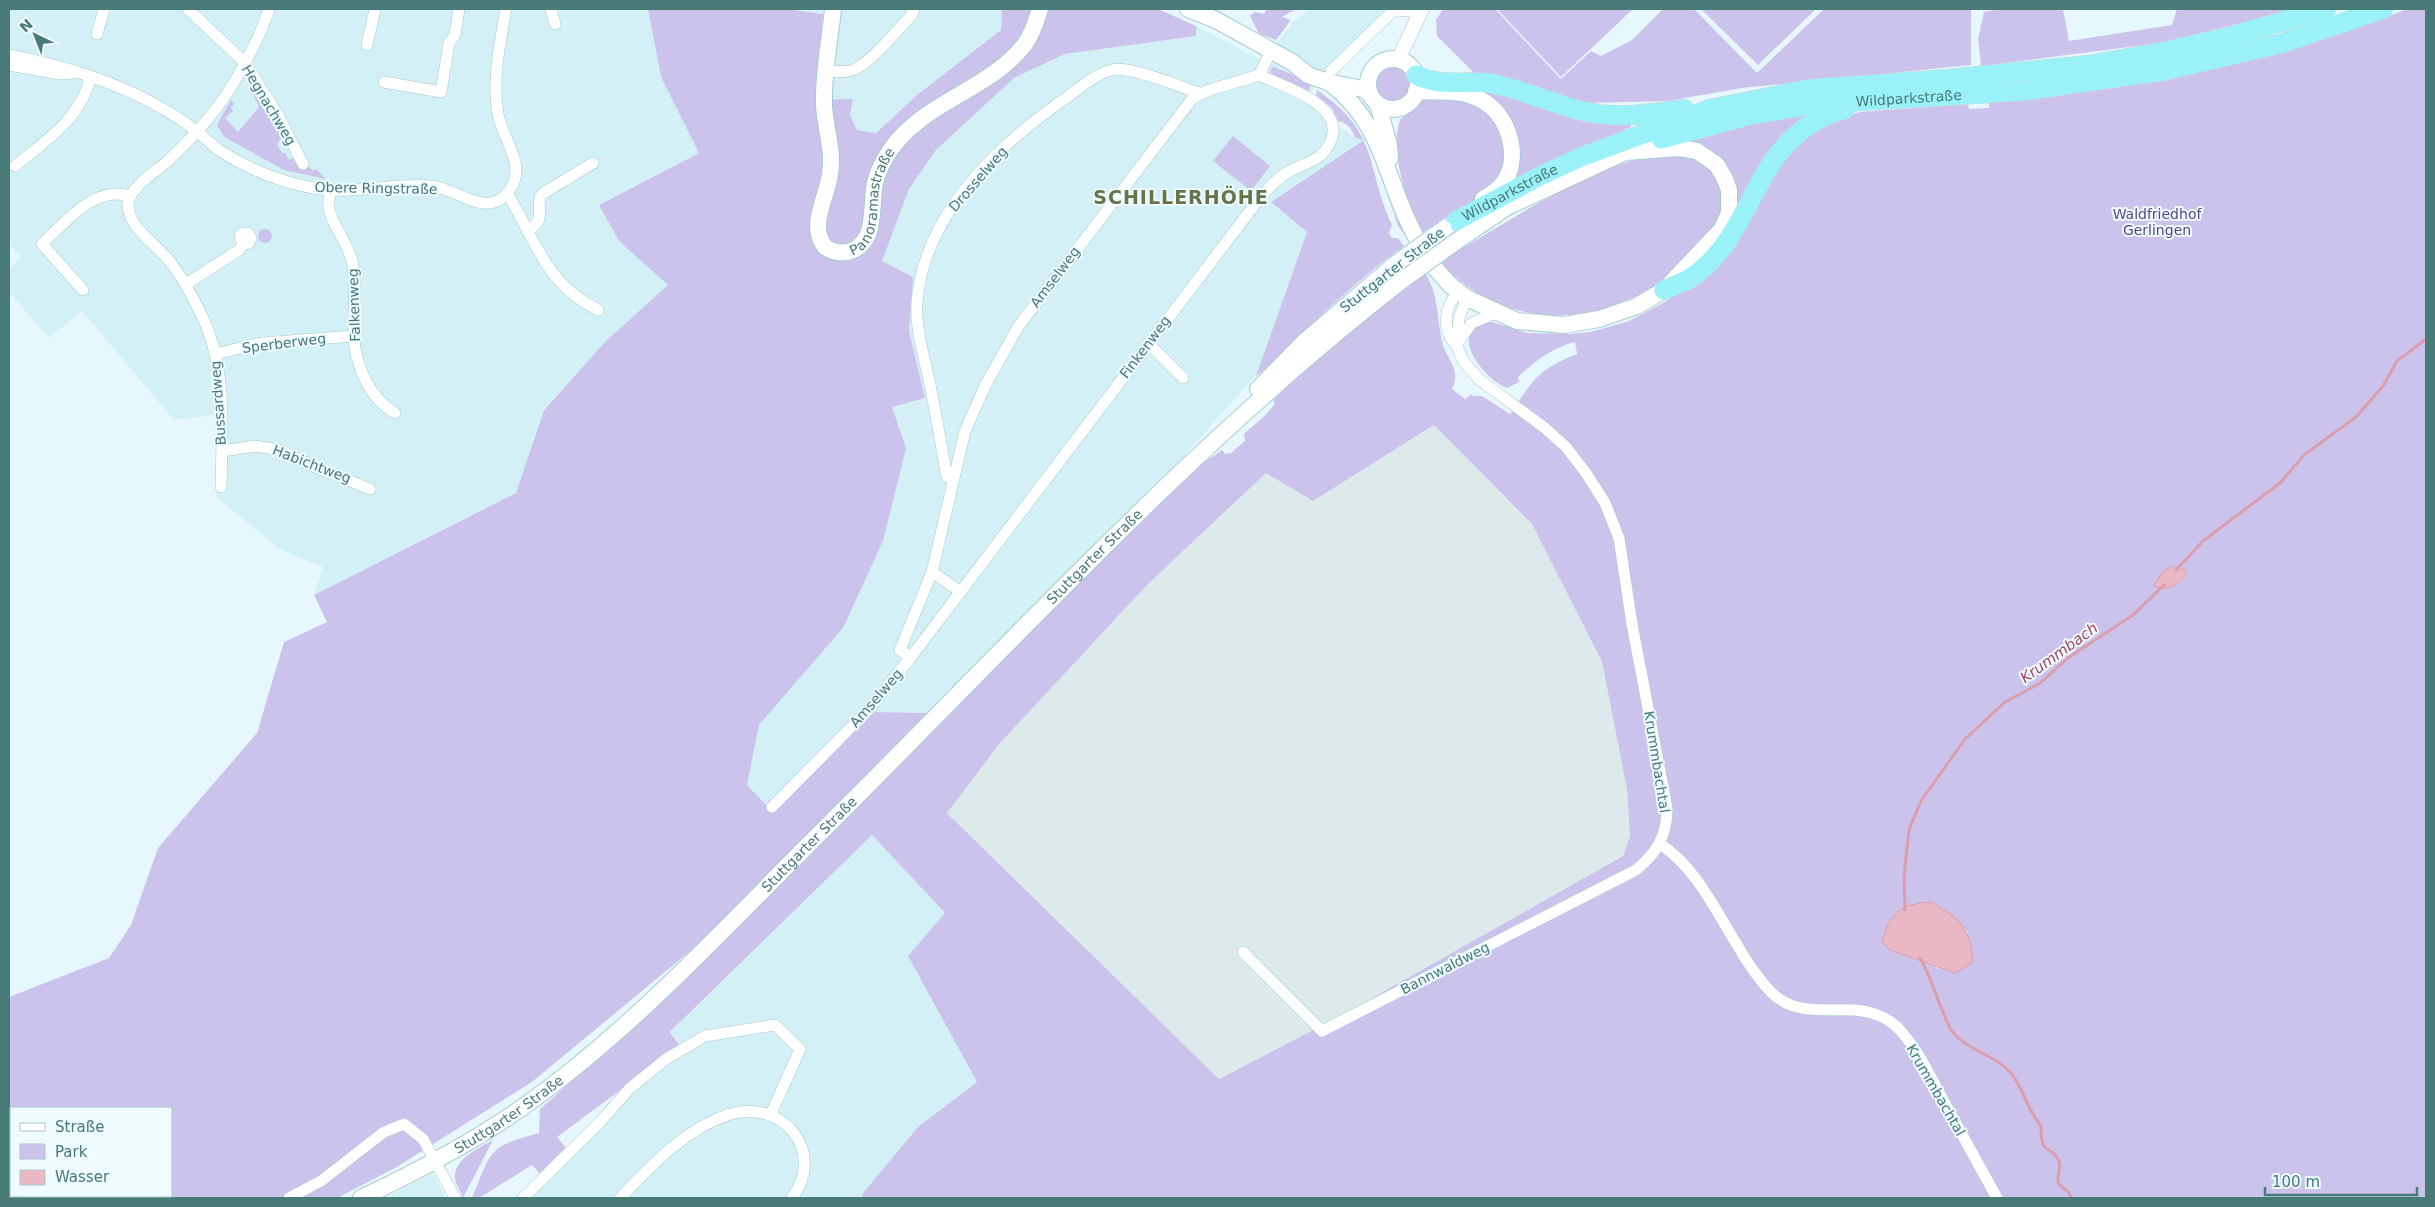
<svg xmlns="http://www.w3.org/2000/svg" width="2435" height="1207" viewBox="0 0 2435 1207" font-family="'DejaVu Sans',sans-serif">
	<rect width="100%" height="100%" fill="#e6f8fe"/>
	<g fill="#d3f0f6">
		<polygon points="9,9 648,9 661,77 699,153 599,205 619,241 669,285 606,341 544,409 516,493 314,595 323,567 280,549 217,498 215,415 174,420 82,311 49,338 9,292 9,269 21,257 9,244"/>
		<polygon points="787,9 1002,9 1001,30 917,95 876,133 857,130 850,115 852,100 815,100 823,14"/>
		<polygon points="1310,9 1395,9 1309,93 1323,116 1355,138 1365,140 1271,202 1307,232 1256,375 1147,498 927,713 875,712 772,811 747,785 759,725 843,628 906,448 892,407 925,398 909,331 912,277 881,261 909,189 936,150 977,110 1014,78 1065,54 1196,36 1196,26 1267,63 1279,40 1294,21"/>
		<polygon points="872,835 945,913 908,956 977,1082 918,1127 863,1193 862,1198 523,1198 601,1121 683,1047 671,1032"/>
		<polygon points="433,1173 446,1198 385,1198 399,1191"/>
		<polygon points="9,1182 11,1184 11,1196 94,1196 100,1198 9,1198"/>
	</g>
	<polygon fill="#ddeaec" points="1434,425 1532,524 1602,662 1627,789 1630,836 1623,856 1342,1015 1219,1079 947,813 1000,743 1148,584 1266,473 1313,501"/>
	<g fill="#ccc3ed" fill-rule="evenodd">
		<polygon points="648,9 787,9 823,14 815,100 853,99 850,115 857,130 876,133 917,95 1001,30 1002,9 1158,9 1196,26 1196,36 1065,54 1014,78 936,150 909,189 882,261 913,277 909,331 925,398 892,407 906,448 883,541 843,628 759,725 747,785 772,811 875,712 927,713 695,947 532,1082 395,1168 337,1198 100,1198 94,1196 171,1196 171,1108 11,1108 11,1184 9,1182 9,997 109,958 131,925 158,848 257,733 284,642 327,622 314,595 516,493 544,410 606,341 668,285 619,241 599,205 699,153 661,77"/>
		<polygon points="1267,9 1296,9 1282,17 1291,20 1276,40 1259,34 1250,16 1255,12 1264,14"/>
		<polygon points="1443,9 1495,9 1561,79 1591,51 1601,56 1632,40 1663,9 1694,9 1757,73 1824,9 1971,9 1971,65 1742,88 1668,101 1584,103 1475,74 1437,36 1436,20"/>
		<polygon points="1497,9 1633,9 1561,77"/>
		<polygon points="1701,9 1816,9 1758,65"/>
		<polygon points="2001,9 2063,9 2069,41 2172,25 2177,9 2299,9 2160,43 1981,66 1978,39 1984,12"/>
		<path d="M2407 9H2426V1198H862L863 1193 918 1127 977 1082 908 956 945 913 872 835 670 1032 680 1046 557 1137 567 1149 541 1175 532 1165 479 1198H472C492 1150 487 1147 539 1133L540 1109 679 986 1151 510 1199 466 1222 450 1225 454 1231 453 1245 441 1244 434C1254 425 1269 414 1275 403L1273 401 1284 388 1282 393 1287 386 1378 308 1425 273C1440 296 1436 319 1443 345 1446 355 1454 364 1455 374 1456 380 1454 384 1452 389L1465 399 1472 394 1473 396H1482L1510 414C1533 381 1536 370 1577 354L1575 342C1553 347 1534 362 1518 377L1519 382 1507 388C1492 383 1470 359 1469 343 1468 337 1470 333 1473 328L1489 321 1528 333 1569 334 1591 332 1629 321 1663 303 1684 289 1756 202 1799 139 1849 115 1860 112 1968 104 1969 109 1989 108V102L2128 84 2129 86C2223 70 2317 44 2407 9ZM1434 425 1532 524 1602 662 1627 789 1630 836 1623 856 1342 1015 1219 1079 947 813 1000 743 1148 584 1266 473 1313 501ZM2173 566 2181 568 2186 575 2181 582 2169 588V567ZM1943 908 1968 932 1939 969 1927 962Z"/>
		<circle cx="1393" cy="84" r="18"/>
		<polygon points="1273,67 1312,82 1308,91 1272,74 1270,71"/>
		<path d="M1318 82C1380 108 1374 172 1399 223 1407 240 1428 256 1433 273L1398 226 1365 130 1346 104Z"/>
		<polygon points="1425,85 1485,90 1578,119 1630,124 1631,127 1510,181 1517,176 1520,151 1514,125 1501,106 1484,93"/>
		<polygon points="250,87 259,94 280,126 278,130 283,136 277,144 282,153 285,153 289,160 293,158 305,170 309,166 313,171 316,169 326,179 284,170 224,137 217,125 231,100 234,104 231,108 233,111 225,118 238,132 259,107"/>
		<path d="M1317 90C1380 133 1365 165 1392 225L1389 234 1392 238H1398L1404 246C1367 272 1328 309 1295 340 1282 352 1271 366 1256 376L1307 232 1271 202 1364 140 1355 138C1352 129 1348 123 1338 121L1332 108 1316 95Z"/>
		<path d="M1423 97C1436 98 1454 96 1465 100 1495 110 1516 149 1499 178 1488 197 1440 220 1422 233 1407 206 1389 149 1400 120Z"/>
		<polygon points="1814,112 1736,213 1735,194 1684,140 1728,127"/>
		<polygon points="1233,136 1270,166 1251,191 1213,161"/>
		<path d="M1661 153 1697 157 1718 174 1724 203 1712 236 1657 285 1642 294 1590 314 1544 316 1512 309 1482 297 1454 276 1441 262 1459 250C1523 213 1587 168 1661 153Z"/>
		<circle cx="265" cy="236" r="7"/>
		<path d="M493 1140 463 1198C461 1192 456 1185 455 1179 453 1159 479 1148 493 1140Z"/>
	</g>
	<g fill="#e9b8c4" stroke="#dc9eac">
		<path d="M2173 566 2185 570 2186 575C2179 585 2166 592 2154 586L2163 571Z"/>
		<path d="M1930 902C1958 915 1974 932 1972 963L1955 973 1890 950 1882 942C1889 913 1901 904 1930 902Z"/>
	</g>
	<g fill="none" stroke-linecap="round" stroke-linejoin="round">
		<g stroke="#dc9eac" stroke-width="3">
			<polyline points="2176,570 2203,541 2280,483 2304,455 2356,417 2383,386 2397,361 2426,339"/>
			<polyline points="1905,910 1904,877 1909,830 1921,801 1965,739 2005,702 2039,684 2068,658 2133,615 2164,585"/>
			<path d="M1920 958C1933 980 1938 1005 1950 1028 1963 1050 1995 1054 2011 1073 2024 1089 2027 1110 2041 1126 2041 1159 2050 1142 2059 1161 2062 1169 2055 1177 2059 1184 2063 1191 2068 1187 2071 1198"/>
		</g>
		<g stroke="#a5cacc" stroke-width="12">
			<g id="minor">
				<polyline points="188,9 244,62 277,113 303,164"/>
				<polyline points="551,9 555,24"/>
				<polyline points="97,34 104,9"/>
				<polyline points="367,45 375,9"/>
				<path d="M9 55C60 65 112 80 158 106 171 113 185 122 196 131 205 137 211 145 219 150 246 168 282 183 314 188 352 195 393 183 431 186 458 188 491 224 512 186 525 163 502 137 498 114 492 80 500 43 506 9"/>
				<polyline points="9,65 60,74 75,73"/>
				<path d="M826 71C834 71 846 73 853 70 873 61 896 31 911 16L914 9"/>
				<polyline points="1331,71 1394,10 1420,12"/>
				<polyline points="384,82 441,92 449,43 455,35 459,9"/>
				<path d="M15 166C44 142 83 117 90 77"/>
				<path d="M331 189C330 195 328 203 329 209 332 225 348 243 352 261 357 285 353 310 354 334 354 363 369 398 395 413"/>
				<path d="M507 193C536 240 544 283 598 310"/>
				<path d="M528 230C549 219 533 208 542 194L593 163"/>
				<polyline points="186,284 239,250 243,244 249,243 251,238 248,233 242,233 240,236 243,244"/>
				<path d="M83 290 42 244C66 222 94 185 130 196"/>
				<polyline points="1458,342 1472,323 1496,313"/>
				<polyline points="1148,343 1183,378"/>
				<path d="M1457 346C1441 330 1444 308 1458 292"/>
				<polyline points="215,354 262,343 354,336"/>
				<polyline points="222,451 255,446 280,450 315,467 370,489"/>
				<path d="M953 479 947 477C941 445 936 413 929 380 924 355 915 328 917 302 924 215 996 147 1063 100 1078 90 1094 74 1112 70 1128 65 1181 87 1199 93"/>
				<path d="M221 487C222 433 227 369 203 318 194 299 184 280 171 263 157 244 127 228 128 203 132 185 156 172 169 160 182 147 195 135 206 121 229 96 259 41 269 9"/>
				<polyline points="932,572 961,592"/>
				<path d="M911 657 900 650 932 572 965 431 985 386 1018 327 1192 99C1203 89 1243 81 1259 75L1271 51"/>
				<path d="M772 807 869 709 911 657 1259 199C1268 189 1278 177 1290 171 1300 165 1312 163 1321 155 1327 150 1332 141 1333 132 1335 101 1282 86 1259 75"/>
				<path d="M1660 844C1709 875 1730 949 1771 992 1801 1022 1840 1002 1875 1014 1884 1017 1892 1022 1898 1028 1917 1048 1929 1074 1942 1098 1961 1132 1979 1165 1997 1198"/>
				<path d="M1243 952 1322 1031 1636 870C1657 853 1667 836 1667 808L1632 624 1619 538 1605 503 1586 473 1566 447 1545 428 1480 380 1463 361 1457 346V339L1459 318 1467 298"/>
				<polyline points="289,1198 321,1181 384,1132 404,1124 423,1139 455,1198"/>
				<polyline points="523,1198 601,1121 629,1089 666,1059 705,1036 775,1025 800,1049 771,1114"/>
				<path d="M620 1198C651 1166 684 1130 727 1115 782 1097 827 1151 792 1198"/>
			</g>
		</g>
		<g stroke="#a5cacc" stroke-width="15">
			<polyline id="tertiary" points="1398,60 1422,9"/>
		</g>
		<g stroke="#a3cdcf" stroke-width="18">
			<g id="secondary">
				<path id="s1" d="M833 9C830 40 823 73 824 105 825 128 834 151 830 174 827 198 808 226 825 247 833 252 842 254 851 251 878 241 870 205 875 183 878 171 884 159 891 149 925 101 991 89 1025 44 1033 33 1036 21 1040 9"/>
				<polyline points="1188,9 1216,20 1292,62 1308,75 1328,82 1363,89 1369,93"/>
				<circle cx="1393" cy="84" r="25"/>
				<path d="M1330 83C1385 125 1385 181 1416 237"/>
				<path d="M1416 91C1440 93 1462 88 1483 101 1509 116 1521 157 1504 182 1498 190 1492 194 1483 199"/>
				<polyline points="1378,104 1389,145 1390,158"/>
				<polyline points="1434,267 1450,285 1467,298 1517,321 1564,325 1599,319 1637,306 1664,290 1722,229 1729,213 1729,190 1725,179 1717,165 1697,151 1679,148 1625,152 1507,207 1454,243"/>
				<polyline points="1258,389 1305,341 1394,265"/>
				<path id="s2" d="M361 1198C416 1172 470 1144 520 1109 627 1034 717 936 809 844 1003 653 1188 446 1404 279"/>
			</g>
		</g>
		<g stroke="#c8d7d6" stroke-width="20">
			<g id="trunk">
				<path d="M1416 75C1439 88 1469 79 1494 84 1524 90 1552 104 1582 111 1616 119 1650 114 1684 109"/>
				<path id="s3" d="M1661 139 1750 115 1816 104 2023 91 2163 71 2283 43 2383 9"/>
				<path id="s4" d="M1456 221 1540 176 1581 157 1710 109 1809 89 1947 79 2087 65 2162 52 2228 37 2326 9"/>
				<path d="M1664 290C1672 286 1681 283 1689 279 1760 233 1749 136 1845 109"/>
			</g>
		</g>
		<use href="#minor" stroke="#fff" stroke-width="11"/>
		<use href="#tertiary" stroke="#fff" stroke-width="14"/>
		<use href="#secondary" stroke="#fff" stroke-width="16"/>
		<use href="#trunk" stroke="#9af2f8" stroke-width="19"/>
		<g stroke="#a3cdcf" stroke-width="18" stroke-linecap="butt">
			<g id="secondary-bridge">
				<polyline points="1394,265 1444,229"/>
				<polyline points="1404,279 1454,243"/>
			</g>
		</g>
		<use href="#secondary-bridge" stroke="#fff" stroke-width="16"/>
	</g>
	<g text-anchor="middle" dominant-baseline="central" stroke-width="4" stroke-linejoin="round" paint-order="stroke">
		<g font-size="14" fill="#487a78" stroke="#eefbff">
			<text stroke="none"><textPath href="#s3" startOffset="252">Wildparkstraße</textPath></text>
			<text transform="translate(269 105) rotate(59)">Hegnachweg</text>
			<text transform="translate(978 179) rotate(-49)">Drosselweg</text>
			<text transform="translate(376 188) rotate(1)">Obere Ringstraße</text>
			<text stroke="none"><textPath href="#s4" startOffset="61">Wildparkstraße</textPath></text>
			<text stroke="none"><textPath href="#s1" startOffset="326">Panoramastraße</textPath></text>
			<text transform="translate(1392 270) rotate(-38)">Stuttgarter Straße</text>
			<text transform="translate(1055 277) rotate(-53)">Amselweg</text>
			<text transform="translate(354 305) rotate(-92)">Falkenweg</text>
			<text transform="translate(284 343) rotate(-7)">Sperberweg</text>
			<text transform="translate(1145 347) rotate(-53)">Finkenweg</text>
			<text transform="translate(218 403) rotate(-94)">Bussardweg</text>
			<text transform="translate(312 464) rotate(21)">Habichtweg</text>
			<text stroke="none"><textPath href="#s2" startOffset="980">Stuttgarter Straße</textPath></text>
			<text transform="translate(876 698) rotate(-49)">Amselweg</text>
			<text transform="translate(1657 762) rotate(81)">Krummbachtal</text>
			<text stroke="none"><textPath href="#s2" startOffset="575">Stuttgarter Straße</textPath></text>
			<text transform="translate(1445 968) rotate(-27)">Bannwaldweg</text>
			<text transform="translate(1936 1090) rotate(60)">Krummbachtal</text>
			<text stroke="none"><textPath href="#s2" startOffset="170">Stuttgarter Straße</textPath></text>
		</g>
		<g font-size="14" fill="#5b448d" stroke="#eefbff">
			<text x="2157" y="214">Waldfriedhof<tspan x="2157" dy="16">Gerlingen</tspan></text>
		</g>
		<g font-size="15" font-style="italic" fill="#a5485c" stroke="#eefbff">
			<text transform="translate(2059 653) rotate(-36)">Krummbach</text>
		</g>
		<g font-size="19" font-weight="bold" letter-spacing="1" fill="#68734a" stroke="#eefbff">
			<text x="1181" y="197">SCHILLERHÖHE</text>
		</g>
	</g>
	<rect width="2435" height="1207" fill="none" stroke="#487a78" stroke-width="20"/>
	<rect x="10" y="1107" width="162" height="90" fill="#eefbff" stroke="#acc7c9"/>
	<rect x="20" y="1123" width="25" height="8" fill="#ffffff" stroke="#acc7c9"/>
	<text x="55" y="1132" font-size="15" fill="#487a78">Straße</text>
	<rect x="20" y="1144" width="25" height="15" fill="#ccc3ed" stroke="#acc7c9"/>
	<text x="55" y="1157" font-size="15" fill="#487a78">Park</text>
	<rect x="20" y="1170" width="25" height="15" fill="#e9b8c4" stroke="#acc7c9"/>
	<text x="55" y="1182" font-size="15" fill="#487a78">Wasser</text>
	<g transform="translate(35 35) rotate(317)" stroke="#eefbff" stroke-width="4" paint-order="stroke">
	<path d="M0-4L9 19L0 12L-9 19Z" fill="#487a78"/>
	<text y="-8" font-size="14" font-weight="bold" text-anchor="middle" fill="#487a78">N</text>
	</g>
	<path d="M2265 1187v8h152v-8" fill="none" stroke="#487a78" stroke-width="2.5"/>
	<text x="2272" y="1187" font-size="15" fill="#487a78" stroke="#eefbff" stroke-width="4" paint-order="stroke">100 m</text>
</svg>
